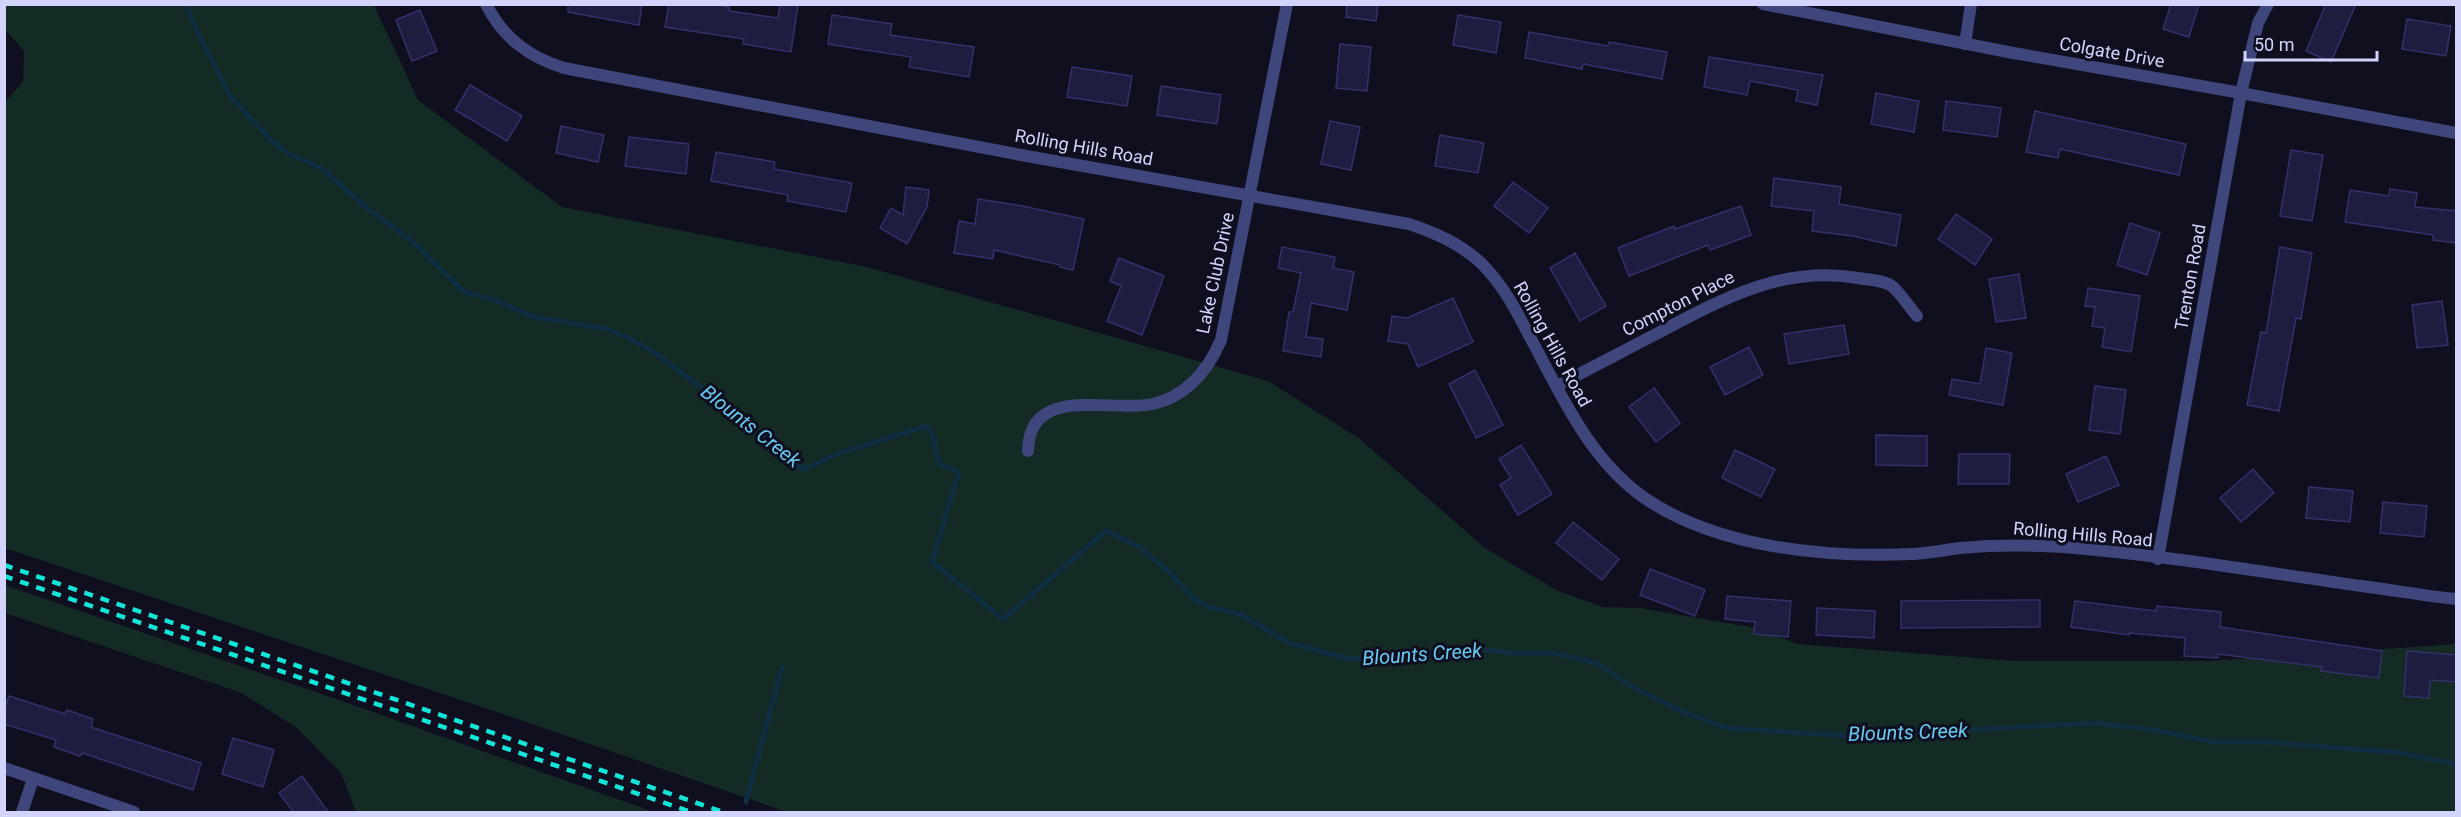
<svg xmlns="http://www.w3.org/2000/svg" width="2461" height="817" viewBox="0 0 2461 817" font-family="Roboto,sans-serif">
	<rect width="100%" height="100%" fill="#0f0f20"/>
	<g fill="#132a25">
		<polygon points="5,5 374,5 418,100 562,207 867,267 1268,381 1360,439 1485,548 1558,591 1603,607 1640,608 1762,629 1797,644 2015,661 2208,661 2456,644 2456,812 787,812 494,711 5,548 4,103 23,82 24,51 5,30"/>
		<polygon points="5,585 342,701 654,812 356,812 341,773 297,728 242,693 5,613"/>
	</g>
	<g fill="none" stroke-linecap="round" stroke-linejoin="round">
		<g stroke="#112d42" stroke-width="5">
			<polyline points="186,4 196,29 230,96 273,142 291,155 320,167 368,209 411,240 464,292 495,300 534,317 607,329 627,337 654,352 731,410 790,456 802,470 837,454 926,426 932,433 939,464 959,472 932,562 1003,619 1106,531 1138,546 1172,574 1193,599 1211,608 1240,614 1289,643 1350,659 1473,648 1511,653 1554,653 1596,663 1636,689 1681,711 1727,728 1849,736 2096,723 2155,730 2213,742 2264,742 2393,752 2448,762 2456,765"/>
			<polyline points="746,802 782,667"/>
		</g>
	</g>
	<g fill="#1e1d40" stroke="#32316a" stroke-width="1.5">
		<polygon points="568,4 642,4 639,25 568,12"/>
		<polygon points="669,4 712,4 729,7 729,11 778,18 780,4 798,4 791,52 743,44 744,39 665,27"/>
		<polygon points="1347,4 1378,4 1376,21 1346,17"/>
		<polygon points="2171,4 2199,4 2189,37 2163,29"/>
		<polygon points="2326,4 2356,4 2331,62 2306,51"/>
		<polygon points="420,10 437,51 412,61 396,20"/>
		<polygon points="832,15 892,24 890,35 974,47 969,77 909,67 911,57 828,44"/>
		<polygon points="1458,15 1501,22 1496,53 1453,45"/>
		<polygon points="2407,19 2451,26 2446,56 2402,49"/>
		<polygon points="1529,32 1608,46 1609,42 1667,52 1662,79 1583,64 1582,69 1525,58"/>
		<polygon points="1340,44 1371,47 1367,91 1336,88"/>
		<polygon points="1709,57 1823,75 1817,105 1796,101 1798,90 1750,81 1747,95 1704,87"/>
		<polygon points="1072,67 1132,76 1127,106 1067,97"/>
		<polygon points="470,85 522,116 507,141 455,110"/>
		<polygon points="1161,86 1221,95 1217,124 1157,115"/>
		<polygon points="1876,93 1919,101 1914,132 1871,124"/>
		<polygon points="1946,101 2001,108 1997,137 1943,130"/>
		<polygon points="2035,111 2186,144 2179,175 2060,149 2058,158 2026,152"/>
		<polygon points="1330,121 1360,127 1351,170 1321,164"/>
		<polygon points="561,126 604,135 598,162 556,153"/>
		<polygon points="1440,135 1484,143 1478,173 1435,166"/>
		<polygon points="629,137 689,144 686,174 625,166"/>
		<polygon points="2291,150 2323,155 2312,221 2280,216"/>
		<polygon points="716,152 775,162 774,169 852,183 846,212 787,201 788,195 711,181"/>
		<polygon points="1774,178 1841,187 1839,204 1901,215 1896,246 1853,236 1812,231 1814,211 1771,206"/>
		<polygon points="1513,182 1548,208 1529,233 1494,206"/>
		<polygon points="906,187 929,190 927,207 907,244 880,228 891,208 903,215"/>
		<polygon points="2390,189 2417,193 2415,207 2457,211 2457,243 2433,240 2433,235 2345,222 2350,190 2389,196"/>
		<polygon points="978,199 1022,206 1084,219 1073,270 1060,267 1060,265 994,250 993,259 954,253 959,221 975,224"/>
		<polygon points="1741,206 1751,235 1710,250 1708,245 1629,276 1618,248 1674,226 1675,229"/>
		<polygon points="1956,214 1992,239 1975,265 1938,239"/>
		<polygon points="2130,223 2160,233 2147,275 2117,265"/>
		<polygon points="1282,247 1335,257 1333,268 1354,272 1347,310 1311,303 1306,337 1323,339 1321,357 1283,351 1289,312 1293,312 1301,273 1278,268"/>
		<polygon points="2280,247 2312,253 2301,319 2296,318 2279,411 2247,405 2261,332 2266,333"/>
		<polygon points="1575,253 1606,306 1580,321 1550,268"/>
		<polygon points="1119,258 1164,276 1142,335 1107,321 1121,286 1110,281"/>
		<polygon points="2019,274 2026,318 1996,322 1989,279"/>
		<polygon points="2088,288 2140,296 2131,352 2102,347 2105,328 2092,326 2095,307 2085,306"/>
		<polygon points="1453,298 1473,342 1418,367 1408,344 1388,341 1392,316 1407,318"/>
		<polygon points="2442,301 2448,345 2417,348 2412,305"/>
		<polygon points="1844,325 1849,354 1789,364 1784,334"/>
		<polygon points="1749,347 1763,375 1725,395 1710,367"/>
		<polygon points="1986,348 2012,353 2003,405 1949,395 1952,379 1980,384"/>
		<polygon points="1475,370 1503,425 1476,438 1449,384"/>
		<polygon points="2095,386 2126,390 2120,434 2089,430"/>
		<polygon points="1654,388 1680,423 1656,442 1629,407"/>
		<polygon points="1876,435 1927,436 1927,466 1876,465"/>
		<polygon points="1521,445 1552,494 1518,515 1500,485 1511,478 1499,459"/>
		<polygon points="1735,450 1775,469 1761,497 1722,478"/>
		<polygon points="1959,454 2010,454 2009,484 1958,484"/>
		<polygon points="2106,456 2119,485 2078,502 2066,474"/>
		<polygon points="2253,469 2274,493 2241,522 2220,498"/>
		<polygon points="2309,487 2353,491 2350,522 2306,518"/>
		<polygon points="2383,502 2427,506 2424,537 2380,533"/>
		<polygon points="1573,522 1619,559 1602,580 1556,543"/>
		<polygon points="1650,569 1705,590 1695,616 1640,595"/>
		<polygon points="1727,596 1791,601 1788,637 1754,634 1755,622 1725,619"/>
		<polygon points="2040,600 2040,627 1901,628 1901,601"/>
		<polygon points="2075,601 2156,611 2157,606 2221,612 2220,627 2382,651 2379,678 2321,671 2322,667 2218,654 2218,658 2184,656 2185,638 2129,633 2129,635 2071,627"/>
		<polygon points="1817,608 1875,611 1874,638 1816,635"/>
		<polygon points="2407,651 2457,655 2457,682 2430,680 2429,698 2404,696"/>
		<polygon points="9,696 65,714 67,710 93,719 91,727 201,763 193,790 82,753 80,756 54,747 56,740 4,724 4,710"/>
		<polygon points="233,738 274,750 263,787 222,774"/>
		<polygon points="302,776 329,813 294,813 279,793"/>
	</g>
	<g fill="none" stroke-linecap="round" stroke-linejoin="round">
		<g stroke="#3e467b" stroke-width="12">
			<path d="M486 4C503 38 529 57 564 68L1021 155 1409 224C1436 233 1461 244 1482 264 1504 286 1517 312 1531 339 1562 396 1590 461 1646 499 1719 548 1826 558 1913 554 1929 553 1945 550 1960 548 1994 545 2029 545 2063 547 2162 555 2262 572 2361 586 2393 590 2425 596 2456 599"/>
			<polyline points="1763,4 2008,52 2241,93 2456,133"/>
			<polyline points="1965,44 1971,4"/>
			<path d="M1557 386C1590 368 1624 351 1658 333 1722 299 1783 265 1858 278 1868 280 1885 280 1893 287 1902 295 1909 307 1917 316"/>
			<path d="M1028 451C1029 383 1112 413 1153 404 1187 396 1208 370 1221 340L1287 4"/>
			<polyline points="2158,559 2241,93 2258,23 2268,4"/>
			<polyline points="4,768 134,812"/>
			<polyline points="22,812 33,779"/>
		</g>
		<g stroke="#13e6d8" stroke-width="4.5" stroke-dasharray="9 8" stroke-linecap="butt">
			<polyline points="4,565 723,812"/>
			<polyline points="4,576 691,812"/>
		</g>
	</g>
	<g text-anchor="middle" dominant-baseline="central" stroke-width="6" stroke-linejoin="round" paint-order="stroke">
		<g font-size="18" fill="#d2d4fb" stroke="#0f0f20">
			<text transform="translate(2112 52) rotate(10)">Colgate Drive</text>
			<text transform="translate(1084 147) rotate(10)">Rolling Hills Road</text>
			<text transform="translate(1215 273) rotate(-78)">Lake Club Drive</text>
			<text transform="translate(2190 277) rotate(-80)">Trenton Road</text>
			<text transform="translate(1678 303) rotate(-27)">Compton Place</text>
			<text transform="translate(1553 344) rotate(61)">Rolling Hills Road</text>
			<text transform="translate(2083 534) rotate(5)">Rolling Hills Road</text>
		</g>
		<g font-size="20" font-style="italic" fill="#69caf2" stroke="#0f0f20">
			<text transform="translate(751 426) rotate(38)">Blounts Creek</text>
			<text transform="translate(1422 654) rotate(-4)">Blounts Creek</text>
			<text transform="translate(1908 732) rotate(-2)">Blounts Creek</text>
		</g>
	</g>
	<rect width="2461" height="817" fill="none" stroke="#d2d4fb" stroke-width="12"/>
	<path d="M2245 51v9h132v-9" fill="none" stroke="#d2d4fb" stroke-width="3"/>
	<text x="2254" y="51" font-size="18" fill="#d2d4fb" stroke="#0f0f20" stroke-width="4.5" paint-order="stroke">50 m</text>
</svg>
